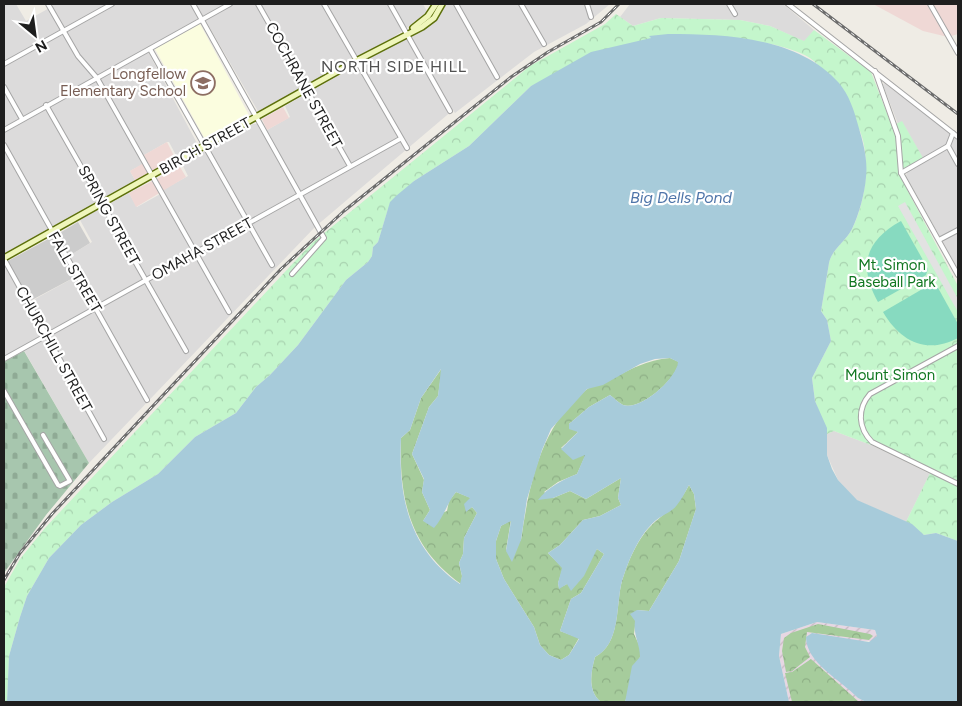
<svg xmlns="http://www.w3.org/2000/svg" width="962" height="706" viewBox="0 0 962 706" font-family="Figtree,sans-serif">
	<defs>
		<pattern id="industrial-furrows" width="10" height="10" patternUnits="userSpaceOnUse" patternTransform="scale(1.25)"><rect width="10" height="10" fill="#e7d7e3"/><path d="M-1 1l2-2M0 10L10 0M9 11l2-2" fill="none" stroke="#c6b8c2"/></pattern>
		<pattern id="forest-crowns" width="20" height="18" patternUnits="userSpaceOnUse" patternTransform="scale(1.25)"><rect width="20" height="18" fill="#a6cc9c"/><path d="M2 6a3 3 0 1 1 6 0M12 15a3 3 0 1 1 6 0" fill="none" stroke="#8eaf86"/></pattern>
		<pattern id="cemetery-stones" width="16" height="16" patternUnits="userSpaceOnUse" patternTransform="scale(1.25)"><rect width="16" height="16" fill="#a7c6ae"/><path d="M2 7V4a2 2 0 0 1 4 0v3zM10 15v-3a2 2 0 0 1 4 0v3z" fill="#8faa95"/></pattern>
		<pattern id="park-crowns" width="20" height="18" patternUnits="userSpaceOnUse" patternTransform="scale(1.25)"><rect width="20" height="18" fill="#c4f6cc"/><path d="M2 6a3 3 0 1 1 6 0M12 15a3 3 0 1 1 6 0" fill="none" stroke="#a8d2af"/></pattern>
	</defs>
	<rect width="100%" height="100%" fill="#efece5"/>
	<g fill="#dcdbdb">
		<polygon points="4,4 16,4 26,21 53,6 52,4 423,4 428,13 392,38 259,113 203,16 146,48 199,147 178,159 169,142 167,142 139,158 143,164 130,171 136,182 4,256"/>
		<polygon points="443,4 610,4 586,24 534,52 455,113 453,110 315,227 89,463 22,347 4,356 4,263 26,304 79,275 69,256 92,242 80,220 129,193 137,207 164,192 163,190 188,176 182,164 253,124 257,124 262,133 290,117 285,106 424,27"/>
		<polygon points="630,4 783,4 814,30 805,42 770,26 740,20 661,18 633,26 620,17"/>
		<polygon points="884,83 958,139 958,269 906,176 907,172 925,162 902,122 898,124 883,85"/>
		<polygon points="834,431 871,445 930,474 906,522 856,500 838,480 827,455 827,434"/>
	</g>
	<g fill="#efd8d5">
		<polygon points="873,4 958,4 958,34 948,37 923,31"/>
		<polygon points="283,107 289,118 267,130 262,119"/>
		<polygon points="167,142 176,160 136,182 130,171 147,161 144,155"/>
		<polygon points="180,167 186,177 136,207 129,193"/>
	</g>
	<polygon fill="url(#industrial-furrows)" points="817,622 875,630 877,636 873,641 849,641 845,685 858,698 866,702 789,702 779,656 781,634"/>
	<polygon fill="#fbfddf" points="200,24 250,117 206,141 155,49"/>
	<g fill="#ccc">
		<polygon points="78,222 90,243 69,256 58,234"/>
		<polygon points="52,237 75,277 30,301 8,261"/>
	</g>
	<g fill="url(#forest-crowns)">
		<path d="M670 358 679 362C677 378 641 411 623 405 619 403 614 398 610 395L589 407 569 424 578 432 561 448 586 454 577 474 558 482 544 492 553 498 570 491 586 499 621 478 618 498 621 505 600 516 583 520 560 545 548 553 563 568 558 583 559 588 567 584 597 549 604 554 581 593 571 599 560 631 579 638 569 655 561 660 549 655 540 645 534 627 504 579 496 559V541L501 526 511 520 506 550 521 540C529 486 540 426 586 390 592 385 603 385 610 380 630 369 647 360 670 358Z"/>
		<path d="M442 368 438 396 429 407 412 454 424 480 422 492 430 510 423 521 447 511 449 501 456 492 471 498 466 511 472 507 477 513 464 538 463 554 459 563 462 576 461 584C409 547 399 498 401 438L410 430 421 398Z"/>
		<path d="M689 485 694 494 696 509 679 561 649 611 637 610 634 634 640 647V657L625 702H601C587 691 591 671 595 657 620 644 616 608 621 585 627 563 638 536 656 521 673 506 678 506 689 485Z"/>
		<polygon points="818,624 870,634 873,636 869,640 807,632 805,647 810,657 792,671 786,672 782,651 784,638 791,633"/>
		<polygon points="811,659 859,702 792,702 785,673 792,672"/>
	</g>
	<polygon fill="url(#cemetery-stones)" points="24,351 89,463 46,515 4,573 4,362"/>
	<path fill="url(#park-crowns)" d="M616 14 633 26 661 18 740 20 770 26 804 41 814 30 871 72 892 126 902 121 923 158 899 171 900 176 958 286V541L936 533 924 535 906 522 931 471 873 441 871 445 834 431 827 434 815 401 812 378 831 341 827 320 821 311 829 263C832 249 846 241 852 229 866 201 871 160 860 131 848 113 830 78 816 63 794 39 683 30 652 38L531 86 469 146 414 181 388 209 378 242 373 247 372 256 368 262 346 280 298 345 270 375 256 387 236 413 195 437 158 474 112 502 81 525 49 558 27 596 20 617 9 656 7 702H4V587L20 559 45 528 312 243 530 66 605 24Z"/>
	<g fill="#87dac0">
		<path d="M901 221 928 269 926 275 878 302C858 266 865 241 901 221Z"/>
		<path d="M931 284 937 286 958 324V338C926 355 900 341 883 312Z"/>
	</g>
	<polygon fill="#e2e2e2" points="905,202 958,299 958,312 898,206"/>
	<path fill="#a7cbda" fill-rule="evenodd" d="M668 34C726 34 798 37 839 83 849 95 854 110 858 125 863 142 868 159 866 177 865 192 859 215 852 229 846 241 832 249 829 263L821 311 827 320 831 341 812 378 815 401 827 428V455L832 469 838 480 857 500 912 524 924 535 936 533 958 541V702H866L858 698C841 680 806 663 806 637L812 633 869 642 877 636 875 630 817 622 781 634 779 656 789 702H625L632 666 640 657C640 643 633 636 635 621L630 614 637 610 649 611 679 561 690 527 696 509 694 494 689 485C685 492 682 499 677 505 672 512 662 515 655 521 638 536 627 563 621 585 616 609 620 644 595 657 591 672 587 691 601 702H7L9 656 20 617 27 596 49 558 81 525 112 502 158 474 195 437 236 413 256 387 270 375 298 345 346 280 368 262 372 256 373 247 378 242 390 202 396 196 414 181 469 146 531 86 591 52 651 38 649 36ZM670 358 678 362C677 378 641 411 623 405 619 403 614 398 610 395L589 407 569 424V429L578 432 561 449 573 460 585 455 577 474C562 480 548 487 538 500L553 498 570 491 586 499 621 478 618 498 621 505 600 516 583 520 560 545 548 553 562 568 558 583 559 589 567 584 571 591 584 576 597 549 604 554 581 593 571 599 560 631 579 639 569 655 561 660 549 655 540 645 534 627 504 579 496 559V541L501 526 511 521 506 551 512 562 521 540 527 499 542 450 551 429 587 389 603 385 640 364 655 359ZM441 369 438 396 429 407 412 454 424 479 422 492 430 510 423 521 434 528C444 517 447 503 456 492L470 498 464 504 466 512 472 507 477 513 464 538 463 554 459 563 462 576 460 584C409 549 398 497 401 438L410 430 421 398Z"/>
	<g fill="none" stroke-linecap="round" stroke-linejoin="round">
		<g stroke="#a5a5a5" stroke-width="6">
			<g id="minor">
				<polyline points="48,4 78,56 97,78 229,312"/>
				<polyline points="193,4 324,238 292,274"/>
				<polyline points="258,4 350,166"/>
				<polyline points="324,4 407,148"/>
				<polyline points="390,4 450,111"/>
				<polyline points="456,4 497,77"/>
				<polyline points="521,4 544,44"/>
				<polyline points="587,4 591,17"/>
				<polyline points="729,4 735,14"/>
				<polyline points="788,4 958,137"/>
				<polyline points="930,4 958,53"/>
				<polyline points="150,49 272,265"/>
				<polyline points="4,64 112,4"/>
				<polyline points="875,71 898,136 901,173 958,275"/>
				<polyline points="4,87 22,119"/>
				<polyline points="46,105 186,351"/>
				<polyline points="4,130 230,4"/>
				<polyline points="953,133 948,146 958,164"/>
				<polyline points="4,145 147,400"/>
				<polyline points="901,173 948,146"/>
				<polyline points="939,240 958,230"/>
				<polyline points="4,259 104,439"/>
				<path d="M958 346 870 394C857 409 858 428 872 442L958 484"/>
				<polyline points="4,359 400,139"/>
				<polyline points="4,391 58,485 60,486 70,481 43,435"/>
			</g>
		</g>
		<g stroke="#5d700b" stroke-width="8">
			<g id="secondary">
				<polyline points="413,28 428,16 436,4"/>
				<polyline points="4,258 356,61 422,27 434,18 442,4"/>
			</g>
		</g>
		<use href="#minor" stroke="#fff" stroke-width="4"/>
		<use href="#secondary" stroke="#eff6bb" stroke-width="5"/>
		<g stroke="#6c6c6c" stroke-width="3">
			<g id="rail">
				<polyline points="813,4 958,114"/>
				<polyline points="4,580 20,553 52,514 281,269 344,211 511,77 548,52 601,22 619,4"/>
			</g>
		</g>
		<use href="#rail" stroke="#fff" stroke-width="1" stroke-dasharray="4" stroke-linecap="butt"/>
	</g>
	<defs>
		<g id="school-ring" transform="scale(1.25)"><circle r="9.5" fill="#fff" stroke="#8d6e63" stroke-width="1.5"/><path d="M0-5L7-2L0 1L-7-2ZM-4 1L0 2.5L4 1V4Q0 6-4 4Z" fill="#8d6e63"/></g>
	</defs>
	<g fill-rule="evenodd">
		<use href="#school-ring" x="203" y="83"/>
	</g>
	<g text-anchor="middle" dominant-baseline="central" stroke-width="4.5" stroke-linejoin="round" paint-order="stroke">
		<g font-size="15" fill="#785e54" stroke="#fff" text-anchor="end">
			<text x="186" y="74">Longfellow<tspan x="186" dy="17">Elementary School</tspan></text>
		</g>
		<g font-size="15" fill="#1e1e1e" stroke="#fff">
			<text transform="translate(304 85) rotate(61)">COCHRANE STREET</text>
			<text transform="translate(205 146) rotate(-29)">BIRCH STREET</text>
			<text transform="translate(109 215) rotate(61)">SPRING STREET</text>
			<text transform="translate(202 249) rotate(-29)">OMAHA STREET</text>
			<text transform="translate(75 272) rotate(60)">FALL STREET</text>
			<text transform="translate(54 349) rotate(61)">CHURCHILL STREET</text>
		</g>
		<g font-size="15" fill="#117721" stroke="#fff">
			<text x="892" y="265">Mt. Simon<tspan x="892" dy="17">Baseball Park</tspan></text>
			<text x="890" y="375">Mount Simon</text>
		</g>
		<g font-size="16" letter-spacing="1" fill="#515151" stroke="#fff">
			<text x="394" y="66">NORTH SIDE HILL</text>
		</g>
		<g font-size="16" font-style="italic" fill="#4f75a9" stroke="#fff">
			<text x="681" y="197">Big Dells Pond</text>
		</g>
	</g>
	<rect width="962" height="706" fill="none" stroke="#1e1e1e" stroke-width="10"/>
	<g transform="translate(35 35) rotate(151)" stroke="#ffffff" stroke-width="4" paint-order="stroke">
	<path d="M0-4L9 19L0 12L-9 19Z" fill="#1e1e1e"/>
	<text y="-8" font-size="14" font-weight="bold" text-anchor="middle" fill="#1e1e1e">N</text>
	</g>
</svg>
